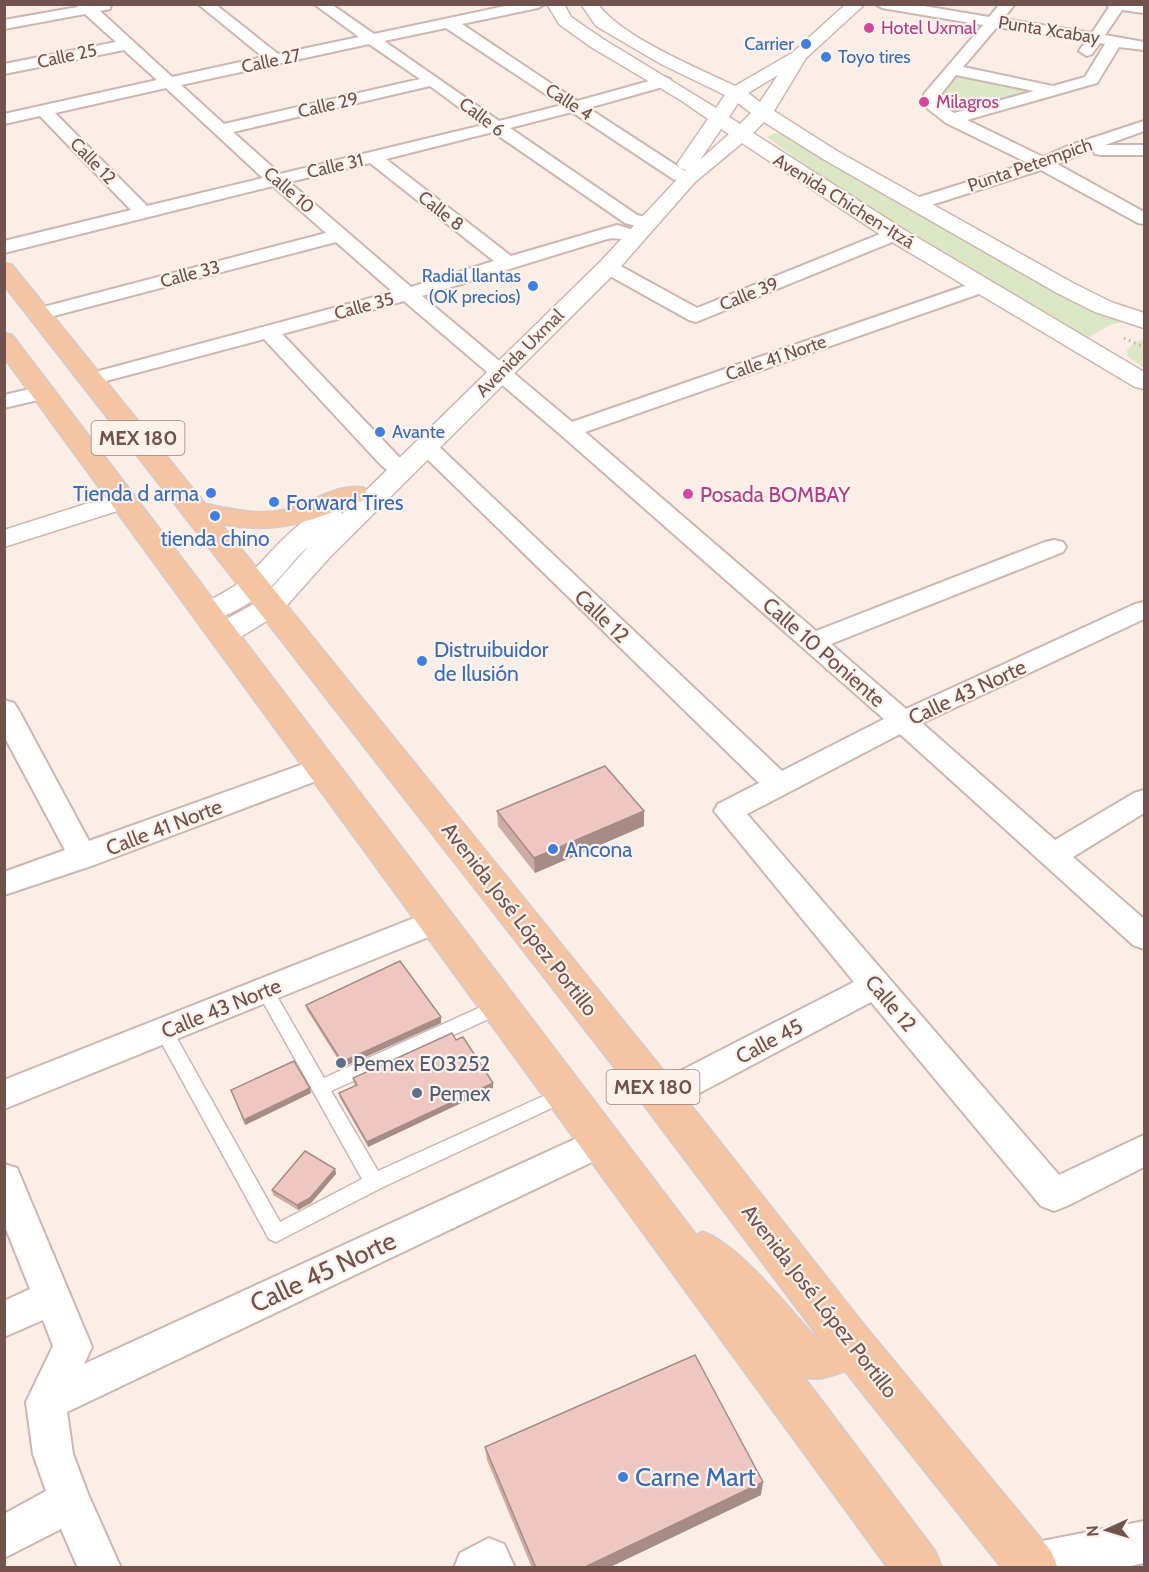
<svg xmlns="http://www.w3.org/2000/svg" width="1149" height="1572" viewBox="0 0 1149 1572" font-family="Cabin,sans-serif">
	<rect width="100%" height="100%" fill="#fbeee6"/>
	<g fill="#dbe7c5">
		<polygon points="959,73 1038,90 950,115 937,106 935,97"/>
		<polygon points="777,132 823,155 1127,321 1110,325 1087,338 883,215 804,164 767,137"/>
		<polygon points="1144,339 1144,368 1128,357 1127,350 1134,343"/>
	</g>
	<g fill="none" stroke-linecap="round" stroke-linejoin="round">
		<g stroke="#ceb6b0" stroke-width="3">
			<polygon id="lane" points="265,984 271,986 324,1078 494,1001 500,999 506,1001 509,1006 506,1011 331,1091 378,1171 559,1089 565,1087 571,1089 574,1094 571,1099 381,1188 276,1242 269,1239 155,1031 158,1026 164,1024 170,1026 280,1222 362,1179 257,991 259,986"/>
		</g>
		<g stroke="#ceb6b0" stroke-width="4">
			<g id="street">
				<path d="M76 4H111L110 9 100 11 172 77 263 57 198 4H215L278 54 359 37 314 4H331L374 34 515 4H545L538 8 462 24 577 101 664 77 670 79 672 82 670 85 588 108 685 171 694 174 697 178 694 182 688 183 673 179 572 112 510 128 637 215 653 219 655 223 653 227 646 229 625 223 493 132 386 159 511 256 617 225 641 232 643 236 641 240C629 243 619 236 607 239L422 296 572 422 976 282H990L993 286 990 290 585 432 816 631 1045 542 1054 540 1063 542 1066 547 1063 552 831 644 906 709 1135 604 1144 602V619L922 723 1055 840 1134 793 1144 790V813L1073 857 1144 919V949L1133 945 900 734 747 814 1059 1175 1144 1135V1167L1067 1206 1054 1211 1041 1206 871 1002 673 1107 661 1111 649 1107 644 1097 649 1087 854 982 714 811 718 804 759 783 415 447 418 442 426 440 434 442 782 771 884 719 561 435 404 301 282 334 397 455 413 470 410 475C397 478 391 473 381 465L264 339 91 385 84 383 80 379 84 375 393 292 336 242 46 318H32L29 314 32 310 326 233 273 186 4 253V241L131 210 40 116 4 124V114L157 80 124 50 4 74V64L116 42 85 14 4 29V20L78 7ZM446 28 562 105 499 121 384 41ZM369 44 420 79 224 124 181 85ZM430 86 483 125 280 174 233 132ZM166 88 263 178 147 206 55 113ZM370 163 494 261 411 287 289 182Z"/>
				<path d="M875 4H912L989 17 1000 4H1015L1003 19 1092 33 1109 7 1106 4 1144 5V13L1122 10 1105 35 1144 42V50L1119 47 1097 83 967 120 1043 157 1068 146 1144 121V131L1105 145H1144V155H1101L1095 154 1093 149 1057 164 1144 212V224L1138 223 1041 170 922 208H910L907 204 910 200 1028 163 946 123 922 104 924 94 983 25 882 8ZM997 27 1086 41 1079 51 1087 56 1092 54 1100 43 1105 44 1085 77 1053 86 963 67ZM956 75 1034 91 954 113 938 102V98Z"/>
				<polygon points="895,228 902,230 904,234 902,238 696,322 689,320 601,271 598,267 601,263 615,263 697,308"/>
				<polygon points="43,386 51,387 54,392 51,397 4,408 4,395"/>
				<polygon points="4,700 14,703 18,709 89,841 312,761 322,758 332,761 336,768 332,775 94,865 4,895 4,872 65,850 4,736"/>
				<polygon points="437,909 448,913 452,921 448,929 4,1109 4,1080"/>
				<polygon points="601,1127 613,1132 618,1142 613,1152 67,1412 73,1454 88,1494 121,1568 78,1568 61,1529 4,1558 4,1514 46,1491 33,1454 26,1402 53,1346 43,1320 4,1337 4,1301 30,1289 4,1224 4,1164 17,1168 92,1347 84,1364"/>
				<polygon points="1144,1521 1144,1563 1121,1568 1005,1568 1011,1553 1032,1543"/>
				<polygon points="489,1538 504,1544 515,1568 454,1568 460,1553"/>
			</g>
		</g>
		<g stroke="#d0b5ad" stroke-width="3">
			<g id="secondary">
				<path d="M547 4H564L571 17 603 39 716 108 725 95 661 64 596 26 581 4H598C621 37 698 68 735 86L792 53 846 4H865L806 58 774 111 837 151 1073 283 1111 302 1144 313V328L1095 312 1057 293 823 159 764 122 753 133 903 229 1144 372V389L1135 387 887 239 742 143 695 182 616 272 329 558 281 612 234 641 223 643 212 641 208 634 212 627 261 600 309 546C292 560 281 580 263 593 247 605 217 625 197 619L192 613 197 607C212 598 232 590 245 578 268 559 307 502 340 510L342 514 600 262 686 170 680 168 677 164 708 119 682 101 591 47 559 24ZM778 75 760 102 748 93ZM738 103 751 113 740 124 729 117ZM721 129 729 134 700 160Z"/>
				<polygon points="123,492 133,494 137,500 133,506 4,547 4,530"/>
			</g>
		</g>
		<g stroke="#d5cbca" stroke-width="3">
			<path id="primary" d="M4 263 12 265 205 504C231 509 257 516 284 510 309 505 338 482 364 488L367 494 364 500C311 521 278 535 221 524L675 1085 864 1325 1051 1551 1058 1568H1002L845 1371C831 1376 817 1382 803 1376L935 1551 942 1568H888L4 357V333L12 335 696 1235 703 1232C737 1244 787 1305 812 1334L818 1336 647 1109 4 285Z"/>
		</g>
		<polyline stroke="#d3aba3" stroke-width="3" stroke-dasharray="1.5 4" stroke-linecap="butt" points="1124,338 1144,347"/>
		<use href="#lane" fill="#fff" fill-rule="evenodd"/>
		<use href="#street" fill="#fff" fill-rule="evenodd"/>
		<use href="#secondary" fill="#fff" fill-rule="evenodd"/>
		<use href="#primary" fill="#f4c4a3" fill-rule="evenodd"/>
	</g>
	<g fill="#cdaca5">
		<polygon points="497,811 644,826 535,873 498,826"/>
		<polygon points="306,1005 441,1023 343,1067 307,1010"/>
		<polygon points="353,1078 493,1088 368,1147 340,1098 339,1093 355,1086 354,1083"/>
		<polygon points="310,1088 311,1093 245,1125 231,1090"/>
		<polygon points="335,1169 336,1174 311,1203 298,1210 273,1195 272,1190"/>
		<polygon points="485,1447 761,1495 608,1568 532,1568 487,1460"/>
	</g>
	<g fill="#a78c86">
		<polygon points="644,811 644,826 535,873 534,858"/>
		<polygon points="441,1017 441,1023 343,1067 342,1062"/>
		<polygon points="493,1083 493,1088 368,1147 367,1142"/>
		<polygon points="310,1088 311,1093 245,1125 244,1120"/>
		<polygon points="335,1169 336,1174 311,1203 298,1210 297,1205"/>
		<polygon points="763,1482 761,1495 608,1568 583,1568"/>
	</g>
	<g fill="#eec8c0" stroke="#a78c86" stroke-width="1.5">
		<polygon points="605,766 644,811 534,858 497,811"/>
		<polygon points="400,961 441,1017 342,1062 306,1005"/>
		<polygon points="452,1033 456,1040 463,1037 493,1083 367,1142 339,1093 357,1085 353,1078"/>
		<polygon points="294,1061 310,1088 244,1120 231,1090"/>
		<polygon points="305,1151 335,1169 310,1198 297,1205 272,1190"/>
		<polygon points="695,1355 763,1482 583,1568 536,1568 485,1447"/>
	</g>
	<g fill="#d1479c" stroke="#fef3ec" stroke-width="2">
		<circle cx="869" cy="28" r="6"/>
		<circle cx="924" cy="102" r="6"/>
		<circle cx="688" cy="494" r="6"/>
	</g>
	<g fill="#3f7fe0" stroke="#fef3ec" stroke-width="2">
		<circle cx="806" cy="44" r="6"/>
		<circle cx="826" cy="57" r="6"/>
		<circle cx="533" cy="286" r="6"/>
		<circle cx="380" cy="432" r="6"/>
		<circle cx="211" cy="493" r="6"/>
		<circle cx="274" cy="502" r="6"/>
		<circle cx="215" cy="516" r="6"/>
		<circle cx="422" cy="661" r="6"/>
		<circle cx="553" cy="849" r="6"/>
		<circle cx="623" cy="1477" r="6"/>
	</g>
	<g fill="#5c6f8a" stroke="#fef3ec" stroke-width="2">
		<circle cx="341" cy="1063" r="6"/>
		<circle cx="417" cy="1093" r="6"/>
	</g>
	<g text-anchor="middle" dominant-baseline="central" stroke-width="4.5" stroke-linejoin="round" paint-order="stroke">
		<g font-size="18" fill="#b23c85" stroke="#fef3ec" text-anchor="start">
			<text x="881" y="28">Hotel Uxmal</text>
			<text x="936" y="102">Milagros</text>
		</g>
		<g font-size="18" fill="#72524d" stroke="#fef3ec">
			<text transform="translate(1049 30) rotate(9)">Punta Xcabay</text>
			<text transform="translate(67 56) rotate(-12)">Calle 25</text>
			<text transform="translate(271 61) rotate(-12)">Calle 27</text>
			<text transform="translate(569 102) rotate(33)">Calle 4</text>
			<text transform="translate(328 105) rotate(-13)">Calle 29</text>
			<text transform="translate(482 117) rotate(37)">Calle 6</text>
			<text transform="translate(93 161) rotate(46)">Calle 12</text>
			<text transform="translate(1030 165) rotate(-19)">Punta Petempich</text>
			<text transform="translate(335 166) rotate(-13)">Calle 31</text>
			<text transform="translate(289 190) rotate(41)">Calle 10</text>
			<text transform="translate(844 201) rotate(32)">Avenida Chichen-Itzá</text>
			<text transform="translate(441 211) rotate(38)">Calle 8</text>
			<text transform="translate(190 274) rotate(-15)">Calle 33</text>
			<text transform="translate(749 294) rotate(-22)">Calle 39</text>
			<text transform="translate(364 306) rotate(-15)">Calle 35</text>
			<text transform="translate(520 353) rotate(-45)">Avenida Uxmal</text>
			<text transform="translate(776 358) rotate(-19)">Calle 41 Norte</text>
		</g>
		<g font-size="18" fill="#366cbe" stroke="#fef3ec" text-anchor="end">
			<text x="794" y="44">Carrier</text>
			<text x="838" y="57" text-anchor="start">Toyo tires</text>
			<text x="521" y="276">Radial llantas<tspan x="521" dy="21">(OK precios)</tspan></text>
			<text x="392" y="432" text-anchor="start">Avante</text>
		</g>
		<g fill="#fef3ec" stroke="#9c827d" stroke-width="1.5">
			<rect x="91.5" y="421" width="93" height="34" rx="4.5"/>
			<rect x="606.5" y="1070" width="93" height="34" rx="4.5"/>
		</g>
		<g font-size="20" font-weight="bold" fill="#72524d">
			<text x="138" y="438">MEX 180</text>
			<text x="653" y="1087">MEX 180</text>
		</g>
		<g font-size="21" fill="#366cbe" stroke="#fef3ec" text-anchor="start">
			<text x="199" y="493" text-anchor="end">Tienda d arma</text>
			<text x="286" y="502">Forward Tires</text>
			<text x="215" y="538" text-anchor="middle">tienda chino</text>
			<text x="434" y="649">Distruibuidor<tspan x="434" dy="24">de Ilusión</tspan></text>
			<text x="565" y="849">Ancona</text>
		</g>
		<g font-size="21" fill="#b23c85" stroke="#fef3ec" text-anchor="start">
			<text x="700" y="494">Posada BOMBAY</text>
		</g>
		<g font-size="21" fill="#72524d" stroke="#fef3ec">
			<text transform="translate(602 616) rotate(44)">Calle 12</text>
			<text transform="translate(824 652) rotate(41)">Calle 10 Poniente</text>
			<text transform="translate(967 692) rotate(-25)">Calle 43 Norte</text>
			<text transform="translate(164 827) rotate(-21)">Calle 41 Norte</text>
			<text transform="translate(520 919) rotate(52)">Avenida José López Portillo</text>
			<text transform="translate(891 1003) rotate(50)">Calle 12</text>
			<text transform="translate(221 1008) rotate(-22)">Calle 43 Norte</text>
			<text transform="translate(769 1041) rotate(-28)">Calle 45</text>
			<text transform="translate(820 1301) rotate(52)">Avenida José López Portillo</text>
		</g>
		<g font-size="21" fill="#4e5e75" stroke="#fef3ec" text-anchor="start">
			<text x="353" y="1063">Pemex E03252</text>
			<text x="429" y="1093">Pemex</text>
		</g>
		<g font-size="26" fill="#72524d" stroke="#fef3ec">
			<text transform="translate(323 1272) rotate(-25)">Calle 45 Norte</text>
		</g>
		<g font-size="26" fill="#366cbe" stroke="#fef3ec" text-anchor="start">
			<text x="635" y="1477">Carne Mart</text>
		</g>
	</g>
	<rect width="1149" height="1572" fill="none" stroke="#72524d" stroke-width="12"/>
	<g transform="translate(1107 1530) rotate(266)" stroke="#fef3ec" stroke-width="4.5" paint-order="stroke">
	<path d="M0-4.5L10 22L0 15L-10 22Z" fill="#72524d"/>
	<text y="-9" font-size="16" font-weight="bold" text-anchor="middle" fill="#72524d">N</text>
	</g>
</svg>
